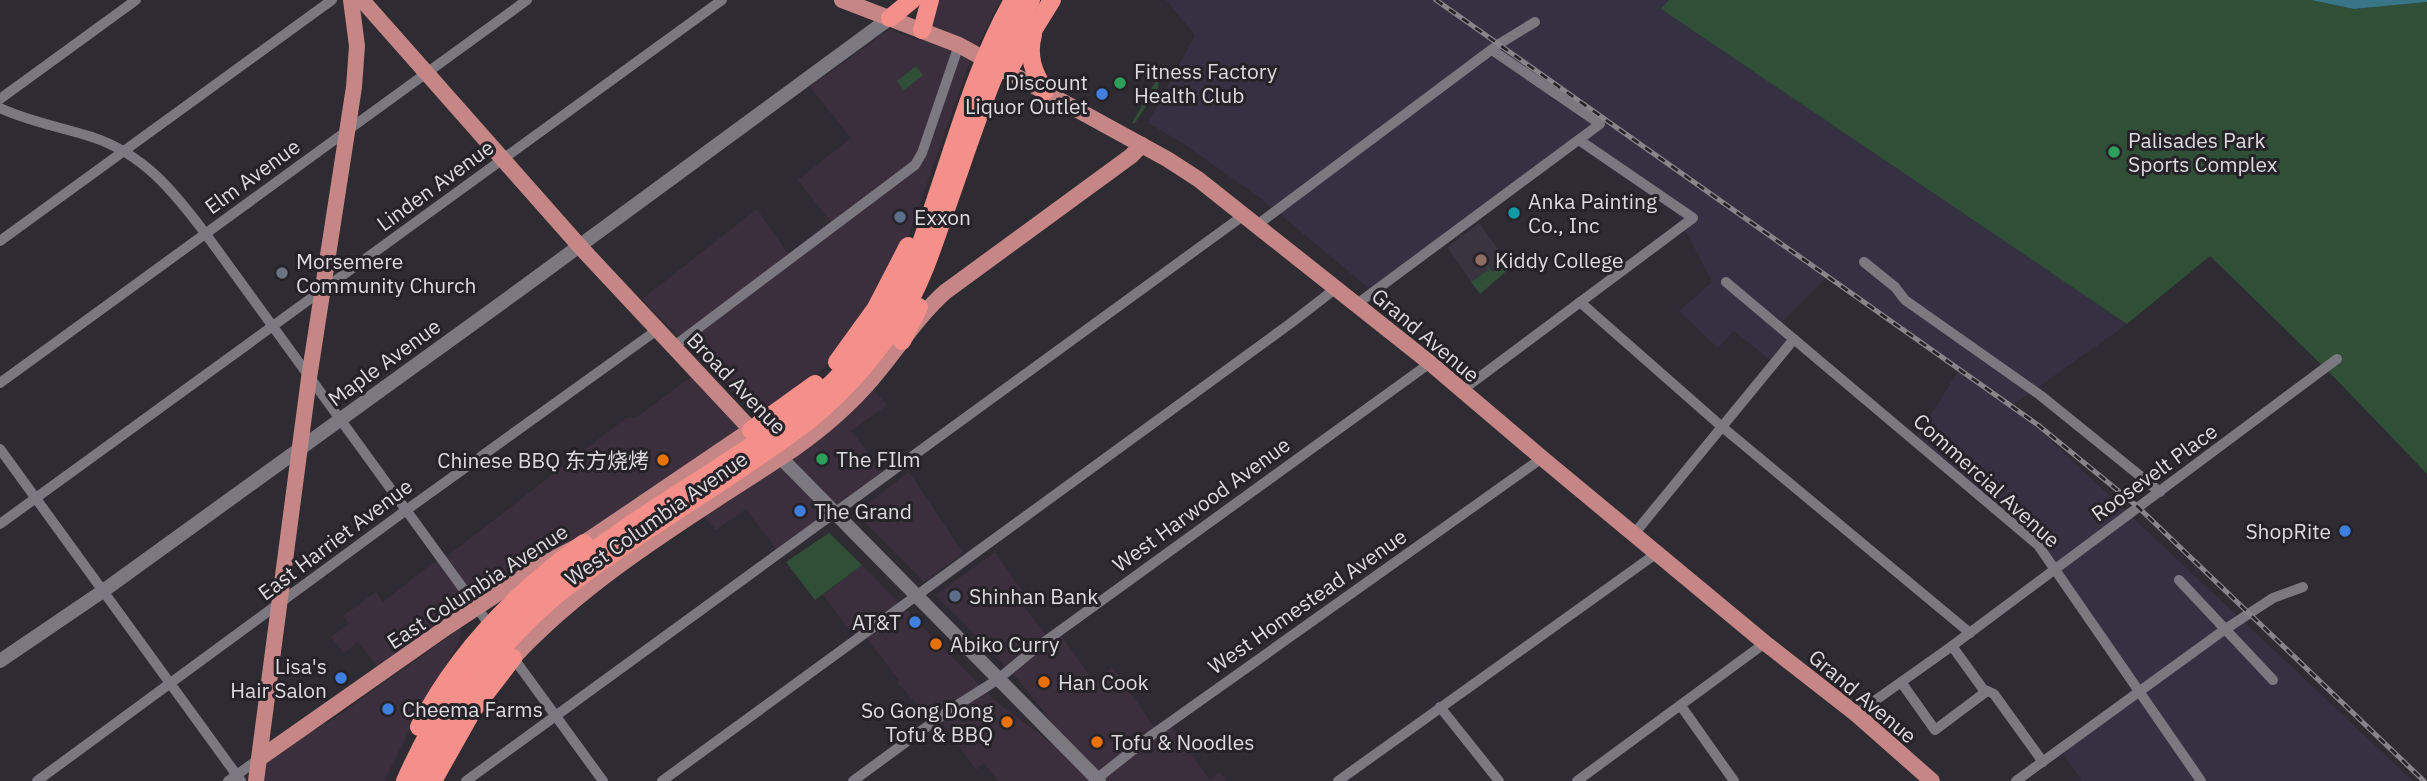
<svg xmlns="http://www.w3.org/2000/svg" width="2427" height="781" viewBox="0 0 2427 781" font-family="'IBM Plex Sans','Noto Sans SC',sans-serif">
	<rect width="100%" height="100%" fill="#2e2b32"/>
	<g fill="#3c2f3d">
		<polygon points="934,0 1000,0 970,61 909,235 886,277 829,362 805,386 762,417 755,415 642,299 757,209 788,254 830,221 798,180 851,138 810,87 890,29 919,41"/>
		<polygon points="697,372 751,430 382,672 358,642 344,653 331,637 349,624 343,616 376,592 383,602 439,558 442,560 626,418 637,417"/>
		<polygon points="868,384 887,405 851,431 886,475 780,554 746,509 716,530 700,512"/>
		<polygon points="909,472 963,553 924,582 856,513"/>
		<polygon points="995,552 1022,591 1015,596 1049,638 1058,631 1093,680 1097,681 1112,667 1157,731 1169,723 1210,780 1220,772 1226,781 998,781 984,763 976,770 939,718 933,722 897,682 899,680 864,635 857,640 823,595 862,565 992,698 1094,776 1018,679 936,595"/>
		<polygon points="462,627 459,642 417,715 384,781 263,781 267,758 335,718"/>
	</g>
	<polygon fill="#363142" points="1166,0 1669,0 1661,9 2127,324 2013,405 2413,781 2082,781 2060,749 2141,692 2038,545 1914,441 1959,370 1828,276 1776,328 1793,342 1775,364 1734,331 1718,348 1679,311 1712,282 1677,214 1574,143 1472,213 1370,289 1259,197 1181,142 1148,123 1195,35"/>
	<polygon fill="#39343f" points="1479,223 1511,267 1480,294 1447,247"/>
	<g fill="#304f37">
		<polygon points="1669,0 2311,0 2354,9 2427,2 2427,474 2333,376 2210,256 2127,324 1661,9"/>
		<polygon points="916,66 923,75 904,90 897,81"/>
		<polygon points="1150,70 1159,76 1158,88 1135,123 1132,123 1156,81 1147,76"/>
		<polygon points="1480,256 1492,272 1507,261 1511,267 1480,294 1471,282 1487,271 1490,273"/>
		<polygon points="829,533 862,565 815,600 786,562"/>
	</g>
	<polygon fill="#387687" points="2311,0 2427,0 2427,2 2354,9"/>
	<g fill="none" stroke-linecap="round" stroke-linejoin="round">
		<g stroke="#7c7880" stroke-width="10">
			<polyline points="0,99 136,0"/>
			<path d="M0 108C30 122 61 127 92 137 144 154 174 192 205 233L491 627"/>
			<polyline points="1257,225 1499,44 1535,22"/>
			<polyline points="0,241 332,0"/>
			<polyline points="1864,262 1895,287 1905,300 2040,395 2160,492"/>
			<polyline points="1726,282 2038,545 2201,781"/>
			<polyline points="1580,302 1721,426 1970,633"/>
			<polyline points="1357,304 1600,124 1492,50"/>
			<polyline points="673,347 915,165 922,153 959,45"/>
			<polyline points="0,383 527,0"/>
			<polyline points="1461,391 1693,218 1579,140"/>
			<polyline points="0,449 241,781"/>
			<polyline points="0,524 722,0"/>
			<polyline points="1634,534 1794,339"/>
			<polyline points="2179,580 2273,680"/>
			<polyline points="1952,646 1983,689 1994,694 2043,762"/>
			<polyline points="512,656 603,781"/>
			<polyline points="1901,682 1935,730 1987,691"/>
			<polyline points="1681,706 1734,781"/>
			<polyline points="1440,707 1499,781"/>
			<polyline points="1856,714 1952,646 2337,359"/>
			<polyline points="37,781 405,511 657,330"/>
			<polyline points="228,781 259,759"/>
			<polyline points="466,781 1244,215"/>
			<polyline points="662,781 1291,323 1335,289"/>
			<polyline points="853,781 951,709 997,680 1036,648 1430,363"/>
			<polyline points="1094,781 1152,735 1542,458"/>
			<polyline points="1338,781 1657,553"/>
			<polyline points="1577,781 1765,643"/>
			<polyline points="2016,781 2224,630 2273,598 2303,587"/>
		</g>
		<g stroke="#7c7880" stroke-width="14">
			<polyline points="781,458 1099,781"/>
			<polyline points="0,661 103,591 518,291 890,18"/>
		</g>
		<g stroke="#c58685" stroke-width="16">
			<polyline points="362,0 584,251 758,437"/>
			<polyline points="842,0 959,45 1167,159 1198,179 1430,363 1542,458 1765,643 1856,714 1932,781"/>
			<path d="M513 658C592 573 699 512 795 448 823 428 850 405 872 379 897 350 917 317 945 292L1131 156 1142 145"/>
			<polyline points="260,758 447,627 541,565 584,543 751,430"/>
			<polyline points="256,781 309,378 354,87 357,46 351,0"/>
		</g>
		<g stroke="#f58f89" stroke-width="18">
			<polyline points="890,18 912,0"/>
			<polyline points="922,30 930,0"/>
			<path d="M1033 35C1027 57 1034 73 1045 91"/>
			<polyline points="1008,71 1052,0"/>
			<polyline points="902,341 919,307"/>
			<polyline points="837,362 876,308 908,246"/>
			<polyline points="751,430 815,384"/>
			<path d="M419 727C457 652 516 592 584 543"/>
			<path d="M405 781C438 706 486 639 549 586 627 519 720 472 802 410 843 376 878 336 902 288 917 259 926 228 936 198 959 131 978 62 1013 0"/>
			<path d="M419 781C449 711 495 648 553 598 581 574 612 554 643 533 698 497 753 462 806 423 848 389 883 349 909 302 925 273 934 243 945 212 971 140 992 67 1031 0"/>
			<polyline points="433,781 473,710 513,658"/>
		</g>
		<g stroke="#88858a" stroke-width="5">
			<polyline id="rail" points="1436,0 2038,425 2138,507 2424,781"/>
		</g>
		<use href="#rail" stroke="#252228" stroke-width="2.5" stroke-dasharray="8" stroke-linecap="butt"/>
	</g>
	<g fill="#2e9e5b" stroke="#252228" stroke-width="2.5">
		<circle cx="1120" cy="83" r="7"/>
		<circle cx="2114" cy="152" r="7"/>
		<circle cx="822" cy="459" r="7"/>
	</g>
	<g fill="#3f7fe0" stroke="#252228" stroke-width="2.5">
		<circle cx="1102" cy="94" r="7"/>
		<circle cx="800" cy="511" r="7"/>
		<circle cx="2345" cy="531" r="7"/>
		<circle cx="915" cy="622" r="7"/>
		<circle cx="341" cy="678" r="7"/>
		<circle cx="388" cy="709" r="7"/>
	</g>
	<circle fill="#0f9aa8" stroke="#252228" stroke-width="2.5" cx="1514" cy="213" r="7"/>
	<g fill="#5c6f8a" stroke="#252228" stroke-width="2.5">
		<circle cx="900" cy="217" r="7"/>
		<circle cx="955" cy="596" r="7"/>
	</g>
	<circle fill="#8d6e63" stroke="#252228" stroke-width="2.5" cx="1481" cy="260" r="7"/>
	<circle fill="#6b7280" stroke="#252228" stroke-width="2.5" cx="282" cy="273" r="7"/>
	<g fill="#e8710a" stroke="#252228" stroke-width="2.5">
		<circle cx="663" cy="460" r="7"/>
		<circle cx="936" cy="644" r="7"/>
		<circle cx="1044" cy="682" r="7"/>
		<circle cx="1007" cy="722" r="7"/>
		<circle cx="1097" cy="742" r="7"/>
	</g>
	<g text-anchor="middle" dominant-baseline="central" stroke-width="6" stroke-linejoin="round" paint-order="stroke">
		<g font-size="21" fill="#dddbdf" stroke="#252228" text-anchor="start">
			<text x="1134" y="71">Fitness Factory<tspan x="1134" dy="24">Health Club</tspan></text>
			<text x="1088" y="82" text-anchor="end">Discount<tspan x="1088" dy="24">Liquor Outlet</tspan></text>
			<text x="2128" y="140">Palisades Park<tspan x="2128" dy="24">Sports Complex</tspan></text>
			<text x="1528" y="201">Anka Painting<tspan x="1528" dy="24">Co., Inc</tspan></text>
			<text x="914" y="217">Exxon</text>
			<text x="1495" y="260">Kiddy College</text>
			<text x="296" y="261">Morsemere<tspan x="296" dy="24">Community Church</tspan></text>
			<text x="836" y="459">The FIlm</text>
			<text x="649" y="460" text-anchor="end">Chinese BBQ 东方烧烤</text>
			<text x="814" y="511">The Grand</text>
			<text x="2331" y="531" text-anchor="end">ShopRite</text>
			<text x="969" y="596">Shinhan Bank</text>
			<text x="901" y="622" text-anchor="end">AT&amp;T</text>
			<text x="950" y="644">Abiko Curry</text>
			<text x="327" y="666" text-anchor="end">Lisa's<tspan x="327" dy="24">Hair Salon</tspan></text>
			<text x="1058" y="682">Han Cook</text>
			<text x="402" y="709">Cheema Farms</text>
			<text x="993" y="710" text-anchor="end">So Gong Dong<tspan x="993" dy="24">Tofu &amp; BBQ</tspan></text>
			<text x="1111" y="742">Tofu &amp; Noodles</text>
		</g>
		<g font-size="21" fill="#dddbdf" stroke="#252228">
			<text transform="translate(252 176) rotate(-36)">Elm Avenue</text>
			<text transform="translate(435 185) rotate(-36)">Linden Avenue</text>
			<text transform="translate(1426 335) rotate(40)">Grand Avenue</text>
			<text transform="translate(384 362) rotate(-36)">Maple Avenue</text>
			<text transform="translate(737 383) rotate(46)">Broad Avenue</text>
			<text transform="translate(2154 472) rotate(-36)">Roosevelt Place</text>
			<text transform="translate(1987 480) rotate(42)">Commercial Avenue</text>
			<text transform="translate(1201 504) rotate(-36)">West Harwood Avenue</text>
			<text transform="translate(656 518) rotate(-35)">West Columbia Avenue</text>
			<text transform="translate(335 539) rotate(-37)">East Harriet Avenue</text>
			<text transform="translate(477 586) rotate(-33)">East Columbia Avenue</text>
			<text transform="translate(1307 601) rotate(-35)">West Homestead Avenue</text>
			<text transform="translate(1863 696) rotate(40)">Grand Avenue</text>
		</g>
	</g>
</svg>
